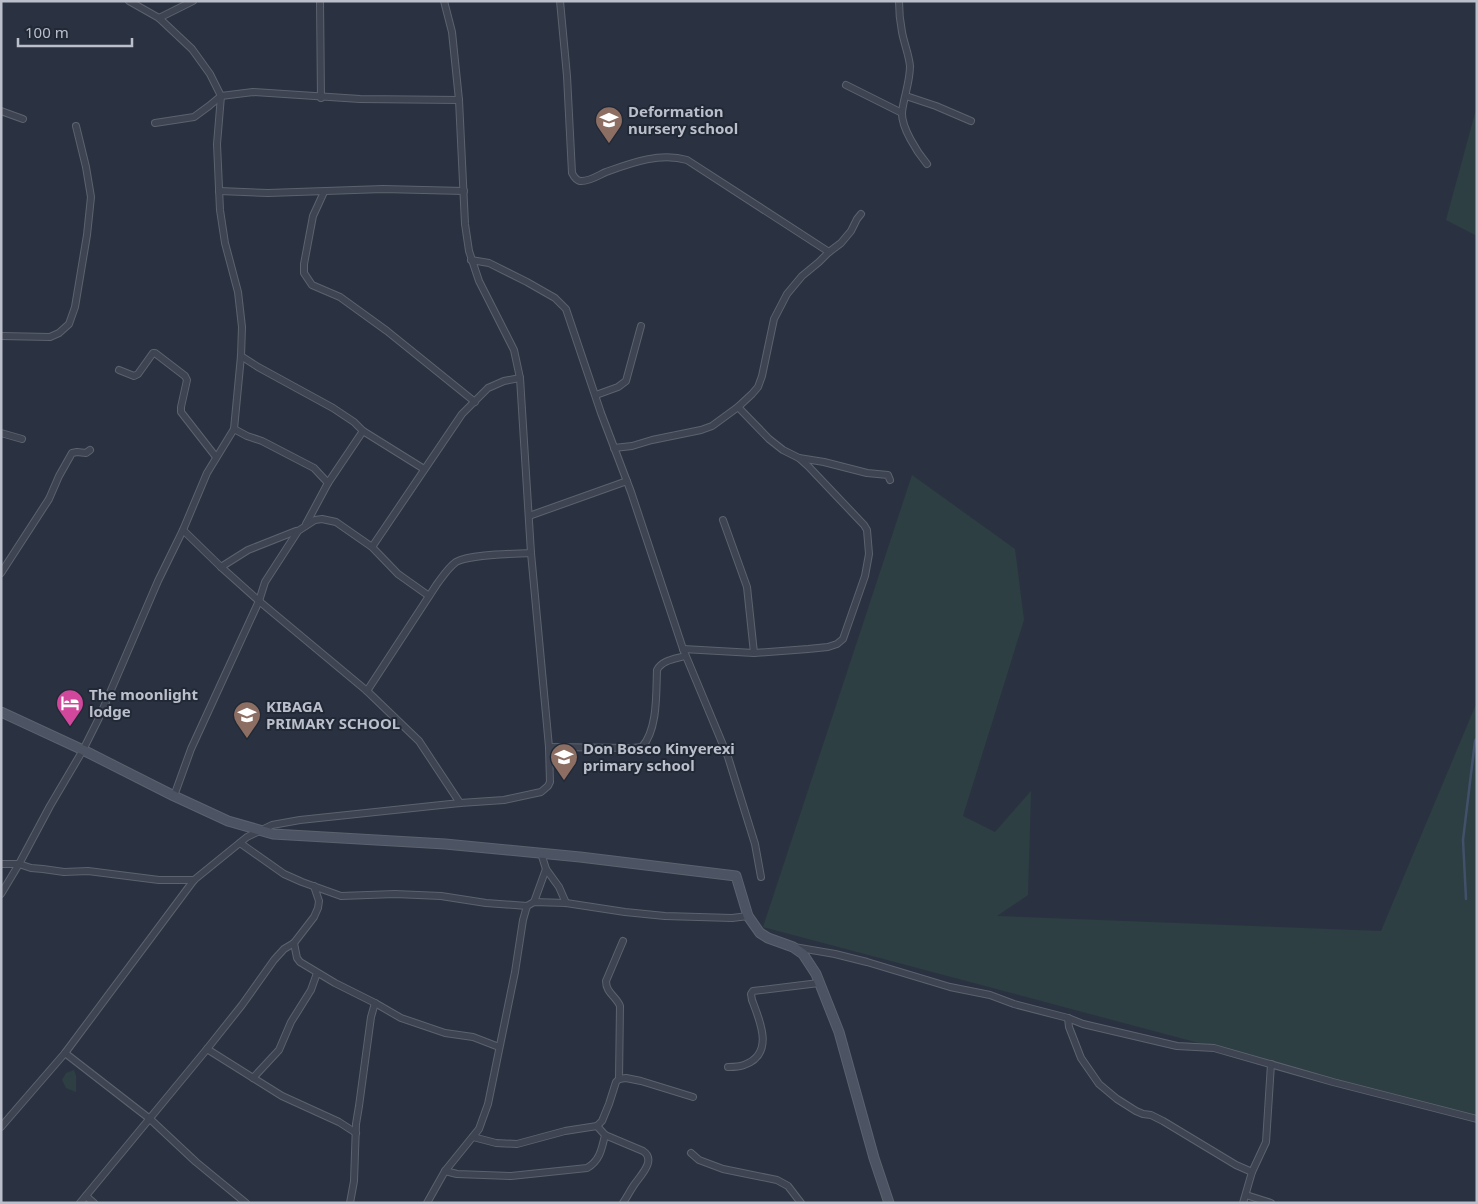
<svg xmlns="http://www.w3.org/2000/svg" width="1478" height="1204" viewBox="0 0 1478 1204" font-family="'Noto Sans',sans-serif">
	<rect width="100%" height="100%" fill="#2a3241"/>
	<g fill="#2d3f43">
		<polygon points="1477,106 1477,236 1446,220"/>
		<polygon points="912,475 1015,549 1024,620 963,816 995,832 1031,791 1028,895 997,916 1381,931 1477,702 1477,1117 763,927"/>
		<polygon points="74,1070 76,1076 76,1092 66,1088 62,1080 66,1073"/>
	</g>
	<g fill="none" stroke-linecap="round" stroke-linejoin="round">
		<polyline stroke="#43506a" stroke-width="2.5" points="1466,899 1463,840 1475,741 1477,738"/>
		<g stroke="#5c626e" stroke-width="8">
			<g id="street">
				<polyline points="320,1 321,98"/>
				<path d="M560 1 567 76 572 173C574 177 576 180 580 181 589 182 599 175 606 172 631 163 660 152 687 160L829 252"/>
				<path d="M899 1C899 12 900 22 902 32 904 43 909 55 910 66 910 82 904 96 902 112 901 127 917 152 927 164"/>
				<polyline points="159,18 193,1"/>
				<polyline points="846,85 902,113"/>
				<polyline points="906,96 936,106 971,121"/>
				<polyline points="1,111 23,119"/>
				<polyline points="155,123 194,117 209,106 221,96 253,92 360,99 459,100"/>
				<polyline points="219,191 268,193 383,189 464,191"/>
				<polyline points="324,192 313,216 304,264 304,273 312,285 340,297 387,331 475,402"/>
				<polyline points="471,260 489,263 527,282 555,298 566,309 601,413 631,492 683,649 728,757 755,844 761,877"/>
				<polyline points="1,336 50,337 59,333 69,324 75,307 87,235 91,197 86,167 76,126"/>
				<polyline points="241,356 258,367 333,408 354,422 363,431 424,469"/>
				<polyline points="119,370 134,376 138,374 153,353 155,353 185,376 187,380 181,407 181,412 216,457"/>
				<polyline points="596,395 618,387 626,381 641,326"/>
				<polyline points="234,429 247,436 262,441 314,468 328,483"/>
				<polyline points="1,433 22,439"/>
				<polyline points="614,448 632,446 652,440 701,430 712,426 738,407 752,394 758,387 762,376 774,319 787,294 802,276 819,262 829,252 841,243 851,231 857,219 861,214"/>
				<polyline points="799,458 824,462 867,473 888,475 890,480"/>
				<polyline points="529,516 627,481"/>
				<polyline points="723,520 747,587 754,653"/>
				<polyline points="306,524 328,483 363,431"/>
				<polyline points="183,530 221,567 259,601 367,691 419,741 460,803"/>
				<polyline points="372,547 462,414 488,388 504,381 520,378"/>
				<polyline points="221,567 248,550 296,531"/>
				<polyline points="1,573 49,499 59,476 72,453 77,452 86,453 90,450"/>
				<polyline points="683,649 754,653 808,649 828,647 837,644 843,639 865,576 869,554 867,530 864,525 808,466 799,458 783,450 769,439 738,407"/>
				<path d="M367 691 437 584C443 576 448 568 456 562 470 554 513 554 531 553"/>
				<path d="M549 747 632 748 642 747C658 729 656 693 657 670 662 660 675 659 685 656"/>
				<polyline points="174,796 191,749 259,601 265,582 298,531 315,520 322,519 336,522 372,547 398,574 429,596"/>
				<polyline points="240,843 284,874 302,882 341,896 395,894 441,896 486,903 527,906"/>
				<polyline points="1,864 19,864 31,868 43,869 64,872 88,871 159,880 194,880"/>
				<polyline points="546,869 559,887 566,903"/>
				<polyline points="1,894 19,864 50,806 83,750 99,718 158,581 183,530 207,473 234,429 241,356 242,327 238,292 225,243 220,210 217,144 221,96 210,74 192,49 159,18 129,1"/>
				<polyline points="534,902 546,869 541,853"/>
				<polyline points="294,943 297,958 300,962 335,983 375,1003 401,1018 445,1033 473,1037 499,1047"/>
				<polyline points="794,947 835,954 867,962 950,987 990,995 1014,1004 1068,1018 1083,1024 1177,1046 1214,1048 1333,1082 1477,1119"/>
				<polyline points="1068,1018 1069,1027 1081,1058 1099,1084 1117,1099 1136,1111 1143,1114 1151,1115 1163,1121 1236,1165 1252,1172"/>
				<polyline points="207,1049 282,1096 339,1122 356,1133"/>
				<polyline points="65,1053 150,1119 196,1162 246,1203"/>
				<path d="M728 1067C733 1067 739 1067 744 1065 775 1054 760 1021 752 1000L751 994 753 991 819 983"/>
				<polyline points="253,1078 279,1050 291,1022 311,990 317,973"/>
				<path d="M619 1079 620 1006C616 996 606 993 606 981L623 941"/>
				<polyline points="1,1127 65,1053 194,880 247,837 272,825 300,820 460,803 504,800 541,792 548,786 550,782 549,747 531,553 520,378 514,350 479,281 469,251 465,224 459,100 452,32 444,1"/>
				<path d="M605 1135 643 1151C657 1160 640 1176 634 1185 630 1191 627 1197 623 1203"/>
				<polyline points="473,1137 496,1143 517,1144 565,1131 597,1126 602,1121 609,1104 616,1082 619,1079 626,1078 641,1081 693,1097"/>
				<polyline points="691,1153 699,1160 723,1169 777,1180 788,1186 801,1203"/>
				<path d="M445 1171 457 1174 511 1176 587 1168C600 1161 602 1148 605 1135L597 1126"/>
				<polyline points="1246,1195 1271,1203"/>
				<polyline points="86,1196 94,1203"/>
				<polyline points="80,1203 207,1049 242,1005 274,960 284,949 294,943 314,917 318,908 319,901 314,886"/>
				<polyline points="350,1203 354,1181 356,1124 359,1106 371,1017 375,1003"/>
				<polyline points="427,1203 445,1171 479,1129 488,1104 515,972 523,920 527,906 534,902 566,903 625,912 665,916 732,918 748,916"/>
				<polyline points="1243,1203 1252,1172 1266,1142 1271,1064"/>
			</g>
		</g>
		<g stroke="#5c626e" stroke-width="11">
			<polyline id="secondary" points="1,712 83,750 174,796 228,821 273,834 445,844 580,857 736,876 748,916 760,933 768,938 793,947 803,954 816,974 839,1032 874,1158 889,1203"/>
		</g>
		<use href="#street" stroke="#3e4451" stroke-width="6"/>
		<use href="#secondary" stroke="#4c5363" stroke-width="9"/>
	</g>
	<defs>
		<g id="school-pin" transform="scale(1.4375)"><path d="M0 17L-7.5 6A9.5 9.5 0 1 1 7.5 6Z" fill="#8d6e63" stroke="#222936"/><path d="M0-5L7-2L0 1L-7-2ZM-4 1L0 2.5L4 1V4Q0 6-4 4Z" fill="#fff"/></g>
		<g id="hotel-pin" transform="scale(1.4375)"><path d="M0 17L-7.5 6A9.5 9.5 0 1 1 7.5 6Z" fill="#d1479c" stroke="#222936"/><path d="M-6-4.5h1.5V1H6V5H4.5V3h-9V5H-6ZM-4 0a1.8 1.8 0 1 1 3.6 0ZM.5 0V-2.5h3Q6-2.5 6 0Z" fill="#fff"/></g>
	</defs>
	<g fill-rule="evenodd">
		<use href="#school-pin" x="609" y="120"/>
		<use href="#hotel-pin" x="70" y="703"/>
		<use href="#school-pin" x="247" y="715"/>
		<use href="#school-pin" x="564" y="757"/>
	</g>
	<g text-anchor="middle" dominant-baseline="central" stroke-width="4" stroke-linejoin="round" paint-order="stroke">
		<g font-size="15" font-weight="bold" fill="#bbbfcb" stroke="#222936" text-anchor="start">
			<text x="628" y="111">Deformation<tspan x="628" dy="17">nursery school</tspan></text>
			<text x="89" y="694">The moonlight<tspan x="89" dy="17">lodge</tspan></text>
			<text x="266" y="706">KIBAGA<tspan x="266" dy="17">PRIMARY SCHOOL</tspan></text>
			<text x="583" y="748">Don Bosco Kinyerexi<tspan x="583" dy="17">primary school</tspan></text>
		</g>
	</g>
	<rect width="1478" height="1204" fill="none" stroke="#bbbfcb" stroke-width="5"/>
	<path d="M18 38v8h114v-8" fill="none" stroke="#bbbfcb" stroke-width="2.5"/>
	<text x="25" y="38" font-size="15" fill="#bbbfcb" stroke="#222936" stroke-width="4" paint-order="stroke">100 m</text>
</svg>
